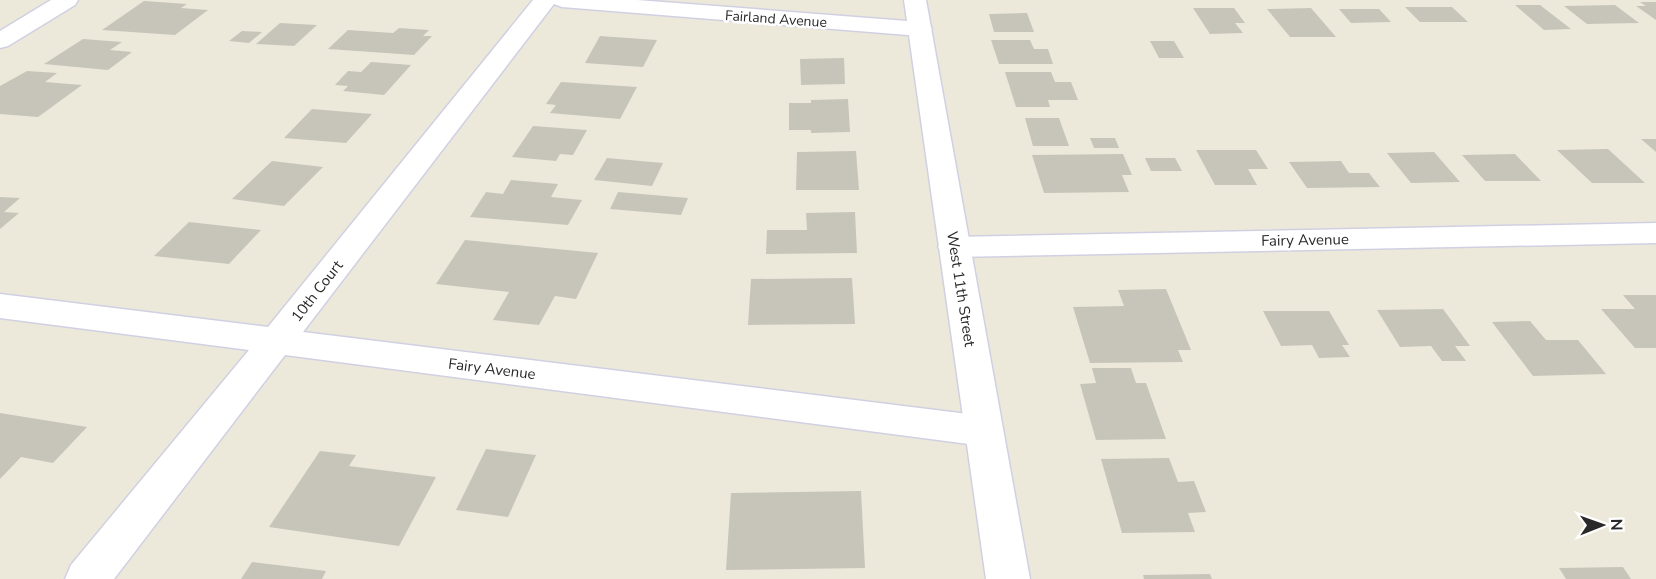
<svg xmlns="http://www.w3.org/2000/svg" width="1656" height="579" viewBox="0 0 1656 579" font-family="'Nunito Sans',sans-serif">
	<rect width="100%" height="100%" fill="#ece9db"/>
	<g fill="#c7c5ba">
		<polygon points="144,1 187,4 181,8 208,10 175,35 102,30"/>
		<polygon points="1640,2 1656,2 1656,20 1636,6 1646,6"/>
		<polygon points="1515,5 1540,5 1571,29 1544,30"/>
		<polygon points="1615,5 1639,23 1587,24 1564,6"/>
		<polygon points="1405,7 1452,7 1468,22 1420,22"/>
		<polygon points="1193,8 1234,8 1245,23 1235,23 1243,33 1210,34"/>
		<polygon points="1311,8 1336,37 1290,37 1267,9"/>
		<polygon points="1339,9 1379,9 1391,22 1351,23"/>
		<polygon points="1027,13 1034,32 994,32 989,14"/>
		<polygon points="280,23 317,25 294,46 256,44"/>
		<polygon points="399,28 429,30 423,36 432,36 414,55 328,49 348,30 393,33"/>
		<polygon points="242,31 262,32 249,43 229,41"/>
		<polygon points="600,36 657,40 643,67 585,63"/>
		<polygon points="83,39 122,42 110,50 132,52 108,70 44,64"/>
		<polygon points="991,40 1030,40 1034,49 1048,49 1053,64 999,64"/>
		<polygon points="1150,41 1174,41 1184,58 1159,58"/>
		<polygon points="844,58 845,84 801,85 800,59"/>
		<polygon points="371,62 411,65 384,95 343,91 348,86 335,85 348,71 361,72"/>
		<polygon points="27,71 57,73 45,82 82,85 38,117 0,114 0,86"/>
		<polygon points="1005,72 1051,72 1055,82 1071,82 1078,100 1048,100 1050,107 1016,107"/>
		<polygon points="561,82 637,87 620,119 550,113 556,105 546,104"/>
		<polygon points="848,99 850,132 811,133 811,130 789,130 789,103 811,103 811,100"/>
		<polygon points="312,109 372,114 346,143 284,138"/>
		<polygon points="1025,118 1059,118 1069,146 1033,146"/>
		<polygon points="533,126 587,130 573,155 560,154 556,161 512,157"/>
		<polygon points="1090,138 1115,138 1119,148 1094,148"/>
		<polygon points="1641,139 1656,139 1656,152"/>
		<polygon points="1608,149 1645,183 1592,183 1557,150"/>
		<polygon points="1196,150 1256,150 1268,169 1248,169 1257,185 1215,185"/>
		<polygon points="856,151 859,190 796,190 797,152"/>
		<polygon points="1434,152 1460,182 1411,183 1387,153"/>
		<polygon points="1123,154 1132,175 1122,175 1129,192 1044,193 1032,155"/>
		<polygon points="1515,154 1541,181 1485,181 1462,155"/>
		<polygon points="607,158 663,163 652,186 594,180"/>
		<polygon points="1145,158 1175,158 1182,171 1151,171"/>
		<polygon points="272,161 323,167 284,206 232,199"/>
		<polygon points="1341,161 1349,173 1369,173 1380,187 1307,188 1289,162"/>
		<polygon points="511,180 558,184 551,197 582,200 568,225 470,217 486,192 503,194"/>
		<polygon points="618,192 688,198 681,215 610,209"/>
		<polygon points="0,197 20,198 4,212 19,213 0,229"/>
		<polygon points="855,212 857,253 766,254 767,230 807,230 806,213"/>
		<polygon points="189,222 261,230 229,264 154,256"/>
		<polygon points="465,240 598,253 576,299 555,296 539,325 493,320 509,292 436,284"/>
		<polygon points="852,278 855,324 748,325 751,279"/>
		<polygon points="1166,289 1191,350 1178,350 1183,362 1090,363 1073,307 1124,306 1118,290"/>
		<polygon points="1623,295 1656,295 1656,348 1635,348 1601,309 1635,309"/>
		<polygon points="1443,309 1470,346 1455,346 1466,361 1442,361 1431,346 1400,347 1377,310"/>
		<polygon points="1263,311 1329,311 1349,345 1342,345 1350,357 1319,358 1312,345 1281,346"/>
		<polygon points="1530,321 1546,340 1578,340 1606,374 1533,376 1492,322"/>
		<polygon points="1092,368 1131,368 1136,383 1146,383 1166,439 1096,440 1080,384 1096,383"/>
		<polygon points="0,413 87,427 53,463 21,457 0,479"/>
		<polygon points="486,449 536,455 508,517 456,510"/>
		<polygon points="320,451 356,455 349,466 436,477 399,546 269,527"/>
		<polygon points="1169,458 1178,482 1194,481 1206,512 1188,513 1195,532 1122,533 1101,459"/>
		<polygon points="861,491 865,568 726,570 731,493"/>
		<polygon points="252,562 326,571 322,579 241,579"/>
		<polygon points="1623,567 1631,579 1566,579 1559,568"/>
		<polygon points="1210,574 1212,579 1144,579 1143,575"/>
	</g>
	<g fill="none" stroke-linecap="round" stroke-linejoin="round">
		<g stroke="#d1d0e2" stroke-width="3">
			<g id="street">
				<polygon points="51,0 78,0 75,5 8,46 0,48 0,31"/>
				<polygon points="533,0 637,0 920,22 928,24 932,29 928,34 920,36 562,7 554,4 303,332 984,416 998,420 1003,431 998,442 984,446 285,355 114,579 65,579 71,565 249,350 0,318 0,294 268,327"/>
				<polygon points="1656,223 1656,243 954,257 943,254 938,247 943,240 954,237"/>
			</g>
		</g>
		<g stroke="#d1d0e2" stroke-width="3">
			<polygon id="secondary" points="904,0 926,0 1030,579 986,579"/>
		</g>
		<use href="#street" fill="#fff" fill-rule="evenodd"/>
		<use href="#secondary" fill="#fff" fill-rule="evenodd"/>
	</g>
	<g text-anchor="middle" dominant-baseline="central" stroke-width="5" stroke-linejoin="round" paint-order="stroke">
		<g font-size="14" fill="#292929" stroke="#fff">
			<text transform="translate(776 19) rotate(4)">Fairland Avenue</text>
		</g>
		<g font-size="15" fill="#292929" stroke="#fff">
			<text transform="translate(1305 240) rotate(-1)">Fairy Avenue</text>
			<text transform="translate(961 289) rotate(81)">West 11th Street</text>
			<text transform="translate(317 291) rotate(-52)">10th Court</text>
			<text transform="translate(492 369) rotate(7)">Fairy Avenue</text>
		</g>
	</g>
	<g transform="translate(1602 525) rotate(89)" stroke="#ffffff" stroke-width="4.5" paint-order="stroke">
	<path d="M0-4.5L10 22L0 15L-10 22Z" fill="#292929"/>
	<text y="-9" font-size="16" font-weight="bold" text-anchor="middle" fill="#292929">N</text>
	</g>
</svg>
